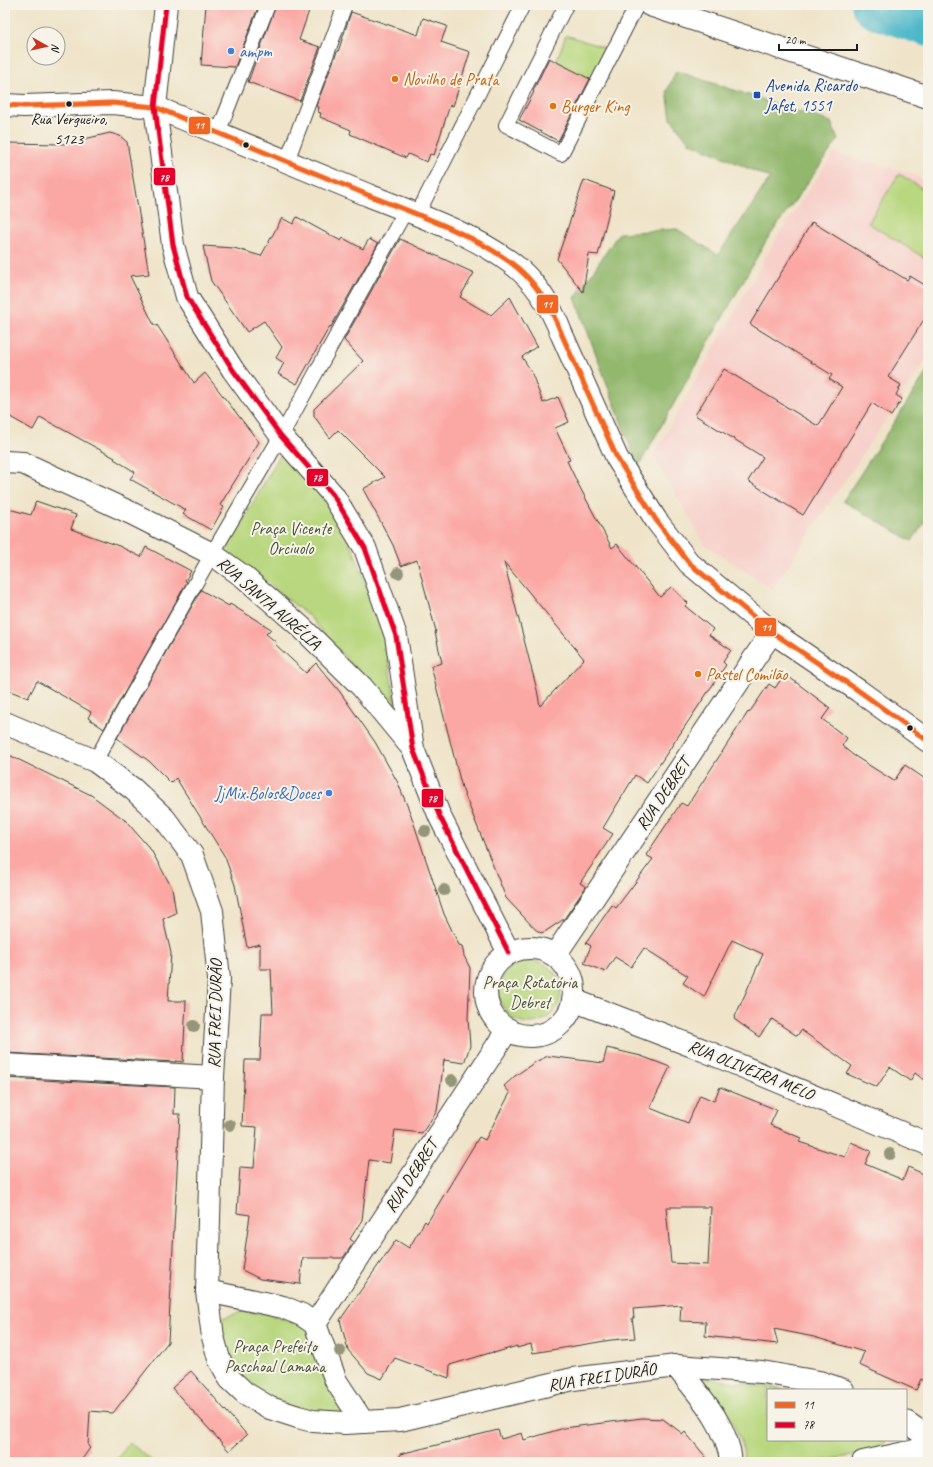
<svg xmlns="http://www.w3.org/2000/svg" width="933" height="1467" viewBox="0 0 933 1467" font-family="Caveat,sans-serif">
	<rect width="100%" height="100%" fill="#f7f3e8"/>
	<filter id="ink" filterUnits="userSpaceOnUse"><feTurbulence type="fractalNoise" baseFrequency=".025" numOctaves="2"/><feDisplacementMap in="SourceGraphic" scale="8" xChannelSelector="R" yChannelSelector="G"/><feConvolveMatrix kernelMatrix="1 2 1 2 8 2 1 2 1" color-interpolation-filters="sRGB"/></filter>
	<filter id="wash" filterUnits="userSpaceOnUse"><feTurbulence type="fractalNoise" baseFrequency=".012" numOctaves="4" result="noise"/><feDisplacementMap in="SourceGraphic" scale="16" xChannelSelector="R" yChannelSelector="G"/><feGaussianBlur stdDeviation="0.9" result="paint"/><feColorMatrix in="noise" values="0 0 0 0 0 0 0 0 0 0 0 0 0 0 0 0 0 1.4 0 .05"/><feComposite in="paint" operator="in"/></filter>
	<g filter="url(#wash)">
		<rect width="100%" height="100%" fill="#efe4c9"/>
		<polygon fill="#f7d0ca" points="834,153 911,173 928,184 928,357 772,589 705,545 653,456 780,232"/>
		<g fill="#b8d77e" stroke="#6a7a4d">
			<polygon points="566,35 608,49 593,81 556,62"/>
			<polygon points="899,174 928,192 928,260 868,223"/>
			<polygon points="282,452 312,482 349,540 382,623 396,708 366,682 310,617 255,573 225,552"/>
			<circle cx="530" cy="992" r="31"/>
			<polygon points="244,1311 268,1314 309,1327 351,1417 285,1408 241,1383 232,1367 219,1319"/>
			<path d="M697 1377 791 1390H768V1440H886L879 1452 812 1462H744C745 1431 717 1399 697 1377Z"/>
			<polygon points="130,1443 153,1462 114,1462"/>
		</g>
		<g fill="#92b86d" stroke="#576a44">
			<polygon points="676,71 831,122 838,140 766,241 638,467 575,298 619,233 677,229 718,255 770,178 689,142 671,119 667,91"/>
			<polygon points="928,370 928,517 912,541 843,501"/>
		</g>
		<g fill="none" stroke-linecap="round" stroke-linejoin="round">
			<polyline stroke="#4db8c9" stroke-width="47" points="875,5 928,23"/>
		</g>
		<g id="blocks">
			<g fill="#fba7a4" fill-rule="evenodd">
				<polygon points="206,5 259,5 235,67 201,65"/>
				<polygon points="276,5 311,5 299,40 320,47 300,101 248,82"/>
				<polygon points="351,12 418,35 423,18 447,26 441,42 470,52 453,106 450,105 434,155 430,154 427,162 408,154 406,158 380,147 350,134 351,130 320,117 321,113 318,112 319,107 316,106 337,52 338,52"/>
				<polygon points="549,58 590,79 558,141 519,120 534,92 533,91"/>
				<polygon points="110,133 120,136 127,142 149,274 130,276 154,325 157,325 194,383 205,373 259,442 220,505 224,507 211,530 183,514 186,510 130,479 135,472 114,459 115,458 40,417 33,430 5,414 5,143 63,144"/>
				<polygon points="584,180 614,191 598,255 589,254 583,292 557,259"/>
				<polygon points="297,217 341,241 343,238 363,249 369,239 378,244 331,327 330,326 297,384 278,374 284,363 276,358 282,347 264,321 247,332 211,281 203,246 234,248 261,256 282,218 293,224"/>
				<polygon points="812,222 907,280 910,276 928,287 928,313 888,377 901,385 896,395 902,399 891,416 872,403 803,515 748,481 763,457 695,415 724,369 818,426 842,387 829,379 832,375 750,324"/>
				<path d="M400 239 474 273 460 297 491 315 510 297 537 346 522 357 531 371 543 403 558 397 569 422 555 428 570 460 567 461 577 482 612 548 617 544 660 597 671 587 688 603 685 606 713 629 709 635 731 650 723 662 726 665 647 783 635 775 603 828 613 834 580 883 586 887 564 919 546 931 541 933 535 929 506 898 462 788 431 666 442 663 435 632 436 631 417 560 401 566 393 545 363 489 385 477 338 430 330 438 314 416V409L363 361 344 340ZM504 562 584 659 540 706 537 690Z"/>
				<polygon points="36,501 76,515 71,529 119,546 141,557 146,547 191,571 185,581 187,582 104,729 88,718 91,712 37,681 28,698 5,689 5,508 31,515"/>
				<polygon points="201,590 229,606 230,604 271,629 266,634 276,642 275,644 306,673 316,663 340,692 375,742 398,783 411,815 444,914 459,945 462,946 464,956 470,968 468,1018 470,1046 464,1063 444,1060 437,1111 422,1133 395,1130 390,1163 369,1160 362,1220 350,1239 354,1242 343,1258 303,1258 300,1284 260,1279 242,1270 250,1215 237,1213 240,1167 254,1168 257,1127 242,1126 245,1060 260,1060 262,1013 273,1013 271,969 260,969 260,944 247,947 235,885 225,857 176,778 171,783 149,761 117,738"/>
				<polygon points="785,674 830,708 822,719 847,738 842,746 853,755 894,781 905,765 928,781 928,1083 915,1073 910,1081 890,1067 877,1087 847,1074 852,1066 801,1030 797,1036 772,1019 759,1037 734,1019 763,954 732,940 704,997 683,983 688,976 644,948 631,967 615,957 605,972 584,963 591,946 586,943 612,905 616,908 653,859 646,855 681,803 687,806 748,712 749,713 769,684 775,688"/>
				<polygon points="5,753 91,795 126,821 151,850 172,888 176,913 163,919 171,953 168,1001 186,1001 183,1062 176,1061 176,1062 5,1053"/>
				<path d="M607 1048 641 1056 670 1067 650 1108 688 1123 700 1095 714 1101 720 1087 777 1110 770 1125 801 1138 799 1142 845 1157 851 1142 871 1151 865 1164 903 1180 908 1167 928 1176V1383L921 1379 916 1390 859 1365 864 1352 814 1337 774 1329 778 1344 705 1336 706 1322 680 1321 681 1305 633 1309 634 1318H632L635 1338 611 1340 533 1353 531 1344 517 1348V1346L494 1353 493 1352 450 1365 449 1378 395 1358 382 1379 368 1373 348 1350 340 1320 396 1240 409 1248 425 1221 427 1223 479 1137 485 1140 510 1093 504 1086 515 1076 535 1062 548 1056 603 1063ZM666 1207H711L708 1265 671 1263Z"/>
				<polygon points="5,1078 175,1087 174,1114 180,1114 168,1342 113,1413 90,1411 88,1446 90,1448 80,1462 40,1462 5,1460"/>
				<polygon points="191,1371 247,1435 229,1451 172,1388"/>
				<polygon points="642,1418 663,1419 683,1434 685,1432 710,1462 401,1462 400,1454 498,1430 501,1439 522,1433 524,1440 564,1428"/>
			</g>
		</g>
	</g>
	<g filter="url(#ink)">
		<use href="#blocks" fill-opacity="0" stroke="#3c3a36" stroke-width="1"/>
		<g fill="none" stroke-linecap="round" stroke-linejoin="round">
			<g stroke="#3c3a36" stroke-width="16">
				<g id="service">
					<polyline points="566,5 506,125 561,154 637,5"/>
					<polyline points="218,133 268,5"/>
					<polyline points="287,161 345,5"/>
					<polyline points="417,215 523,5"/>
					<polyline points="95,761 212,554 281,436 406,210"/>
				</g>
			</g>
			<g stroke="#3c3a36" stroke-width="24">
				<g id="minor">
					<polyline points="5,462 23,463 131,513 212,554 244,577 301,627 362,687 413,749"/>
					<polyline points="5,723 95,761 133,789 164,818 192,855 212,911 219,979 213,1077 207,1291 213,1337 219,1359 230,1379 245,1393 270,1408 298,1417 313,1421 345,1423 400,1420 573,1379 676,1366 762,1372 819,1382 843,1390"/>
					<circle cx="530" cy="992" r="44"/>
					<path d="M509 953 440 817 413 749 396 636 365 548 333 495 281 436 233 370 187 297 173 245 155 107C226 137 297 166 368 195 415 214 469 232 510 262 535 280 551 306 562 335L617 458 656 520 689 563 772 632 859 691 928 741"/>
					<polyline points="555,955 772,632"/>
					<polyline points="573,1000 703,1050 928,1144"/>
					<polyline points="5,1065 213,1077"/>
					<polyline points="207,1291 283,1307 302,1315 315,1324 336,1381 363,1422"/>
					<polyline points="315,1324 508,1029"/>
					<path d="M676 1366C698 1394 728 1425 731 1462"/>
					<polyline points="906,1422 928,1437"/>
					<polyline points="863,1462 928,1448"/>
				</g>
			</g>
			<g stroke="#3c3a36" stroke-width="24">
				<polyline id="secondary" points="5,105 24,106 112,103 155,107 166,5"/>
			</g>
			<g stroke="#3c3a36" stroke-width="24">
				<polyline id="primary" points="650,5 928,97"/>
			</g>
			<use href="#service" stroke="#fff" stroke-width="14"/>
			<use href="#minor" stroke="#fff" stroke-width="22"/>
			<use href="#secondary" stroke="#fff" stroke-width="22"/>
			<use href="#primary" stroke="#fff" stroke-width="22"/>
			<g stroke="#f7f3e8" stroke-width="8">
				<path id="bus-1" d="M5 105 24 106 112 103 155 107C226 137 297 166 368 195 415 214 469 232 510 262 535 280 551 306 562 335L617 458 656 520 689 563 772 632 859 691 928 741"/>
			</g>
			<g stroke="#f7f3e8" stroke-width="8">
				<polyline id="bus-2" points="166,5 155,107 173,245 187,297 233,370 281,436 333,495 365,548 396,636 413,749 440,817 509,953"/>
			</g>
			<use href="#bus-1" stroke="#f26522" stroke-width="5"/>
			<use href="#bus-2" stroke="#e4002b" stroke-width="5"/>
		</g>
		<g fill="#95957a">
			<circle cx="398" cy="573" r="6"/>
			<circle cx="425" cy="831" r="6"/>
			<circle cx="444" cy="890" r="6"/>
			<circle cx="194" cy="1026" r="6"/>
			<circle cx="452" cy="1080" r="6"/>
			<circle cx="230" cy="1125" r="6"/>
			<circle cx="890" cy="1154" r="6"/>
			<circle cx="340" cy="1351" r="6"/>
		</g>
	</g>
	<g fill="#3f7fe0" stroke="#f7f3e8" stroke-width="1.5">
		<circle cx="231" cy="51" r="4"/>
		<circle cx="329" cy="793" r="4"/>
	</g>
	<g fill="#e8710a" stroke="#f7f3e8" stroke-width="1.5">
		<circle cx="395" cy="79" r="4"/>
		<circle cx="553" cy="106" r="4"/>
		<circle cx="698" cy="674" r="4"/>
	</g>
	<rect fill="#1a4fb4" stroke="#f7f3e8" stroke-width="1.5" x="753" y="91" width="8" height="8" rx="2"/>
	<g fill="#1c1c1c" stroke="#f7f3e8" stroke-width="1.5">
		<circle cx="69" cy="104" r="3.5"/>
		<circle cx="246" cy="145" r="3.5"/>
		<circle cx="910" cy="728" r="3.5"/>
	</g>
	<g text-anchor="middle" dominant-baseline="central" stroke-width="4" stroke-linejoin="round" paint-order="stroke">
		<g font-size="16" fill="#1c1c1c" stroke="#f7f3e8">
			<text x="69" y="119">Rua Vergueiro,<tspan x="69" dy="20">5123</tspan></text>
		</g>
		<g font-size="17" fill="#366cbe" stroke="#f7f3e8" text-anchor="start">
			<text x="239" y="51">ampm</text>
			<text x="321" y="793" text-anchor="end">JjMix.Bolos&amp;Doces</text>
		</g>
		<g font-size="17" fill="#c56008" stroke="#f7f3e8" text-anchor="start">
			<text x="403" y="79">Novilho de Prata</text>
			<text x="561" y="106">Burger King</text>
			<text x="706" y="674">Pastel Comilão</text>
		</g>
		<g font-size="17" fill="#164399" stroke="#f7f3e8" text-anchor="start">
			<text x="765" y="85">Avenida Ricardo<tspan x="765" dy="20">Jafet, 1551</tspan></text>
		</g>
		<g font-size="17" fill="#4b5439" stroke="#f7f3e8">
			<text x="291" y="528">Praça Vicente<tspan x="291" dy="20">Orciuolo</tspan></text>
			<text x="530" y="982">Praça Rotatória<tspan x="530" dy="20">Debret</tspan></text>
			<text x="275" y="1346">Praça Prefeito<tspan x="275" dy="20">Paschoal Lamana</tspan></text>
		</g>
		<g font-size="17" fill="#1c1c1c" stroke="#f7f3e8">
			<text transform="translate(269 603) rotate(41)">RUA SANTA AURÉLIA</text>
			<text transform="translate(663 794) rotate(-56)">RUA DEBRET</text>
			<text transform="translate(215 1014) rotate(-89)">RUA FREI DURÃO</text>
			<text transform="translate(751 1070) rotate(22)">RUA OLIVEIRA MELO</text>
			<text transform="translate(411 1176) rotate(-57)">RUA DEBRET</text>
			<text transform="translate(602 1377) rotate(-9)">RUA FREI DURÃO</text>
		</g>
	</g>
	<g stroke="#f7f3e8" stroke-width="1.5">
		<rect x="188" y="116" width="23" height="19" rx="4" fill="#f26522"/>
		<rect x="153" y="167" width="23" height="19" rx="4" fill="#e4002b"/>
		<rect x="536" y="294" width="23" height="20" rx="4" fill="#f26522"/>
		<rect x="306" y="468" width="23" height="19" rx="4" fill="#e4002b"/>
		<rect x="754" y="617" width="23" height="20" rx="4" fill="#f26522"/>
		<rect x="421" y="788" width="23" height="20" rx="4" fill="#e4002b"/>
	</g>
	<g font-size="11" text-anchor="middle" font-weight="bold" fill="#fff">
		<text x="199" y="129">11</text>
		<text x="164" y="181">78</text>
		<text x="547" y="308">11</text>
		<text x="317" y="481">78</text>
		<text x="766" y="631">11</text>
		<text x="432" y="802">78</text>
	</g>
	<rect width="933" height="1467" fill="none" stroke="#f7f3e8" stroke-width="20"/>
	<rect x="767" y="1389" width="140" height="52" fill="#f7f3e8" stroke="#9f9d96"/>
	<rect x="775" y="1402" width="20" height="6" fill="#f26522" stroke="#9f9d96"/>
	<text x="803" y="1409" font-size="12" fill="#1c1c1c">11</text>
	<rect x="775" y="1422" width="20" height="6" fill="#e4002b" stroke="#9f9d96"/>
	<text x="803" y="1429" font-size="12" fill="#1c1c1c">78</text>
	<g transform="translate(46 46) rotate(98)"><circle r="19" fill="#f7f3e8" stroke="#9f9d96"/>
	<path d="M0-3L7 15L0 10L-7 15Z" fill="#c8321e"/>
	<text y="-6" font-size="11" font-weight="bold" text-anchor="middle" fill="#1c1c1c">N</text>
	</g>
	<path d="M779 44v6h78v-6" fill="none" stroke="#1c1c1c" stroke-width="2"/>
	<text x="785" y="44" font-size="12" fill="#1c1c1c" stroke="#f7f3e8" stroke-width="3" paint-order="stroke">20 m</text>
</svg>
